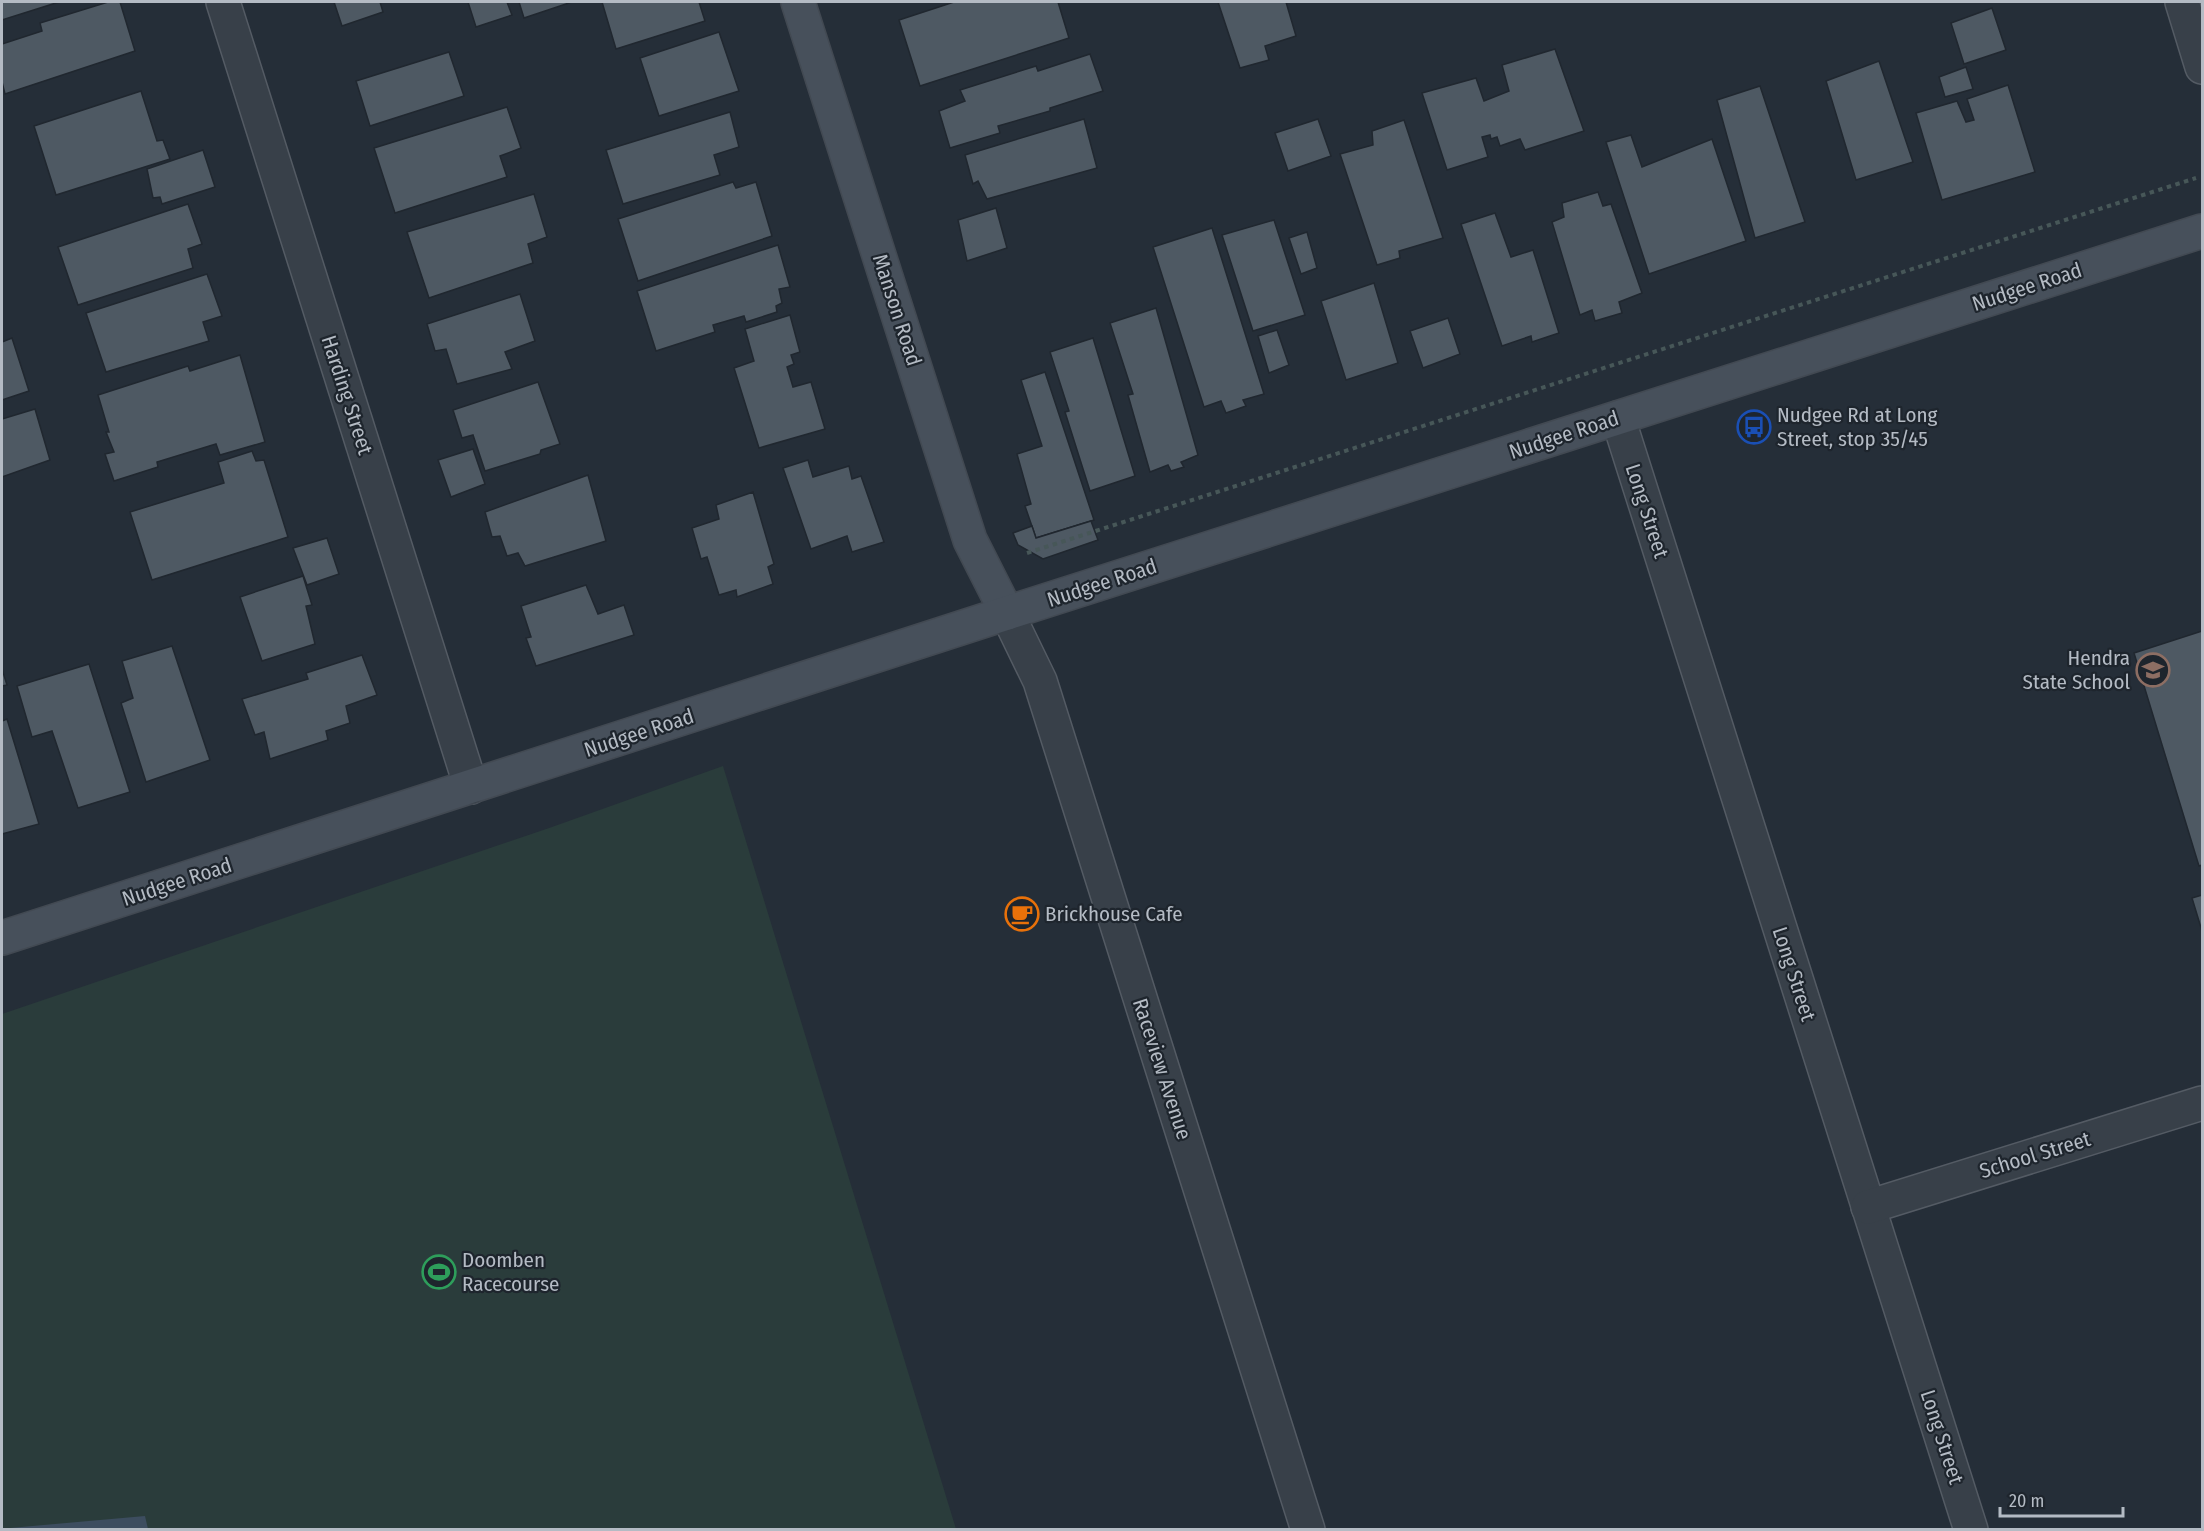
<svg xmlns="http://www.w3.org/2000/svg" width="2204" height="1531" viewBox="0 0 2204 1531" font-family="'Fira Sans Condensed',sans-serif">
	<rect width="100%" height="100%" fill="#252e38"/>
	<polygon fill="#2a3c3b" points="723,766 956,1529 2,1529 2,1014 552,827"/>
	<polygon fill="#3d4d5f" points="145,1516 148,1529 7,1529 10,1528"/>
	<g fill="#4e5963" stroke="#20272f" stroke-width="1.5">
		<polygon points="2,2 59,2 2,20"/>
		<polygon points="108,2 120,2 135,51 5,94 2,82 2,44 42,31 40,23"/>
		<polygon points="334,2 380,2 383,12 342,26"/>
		<polygon points="468,2 507,2 512,15 476,27"/>
		<polygon points="519,2 568,2 569,3 524,18"/>
		<polygon points="602,2 699,2 705,21 616,49"/>
		<polygon points="954,2 1058,2 1069,38 920,86 899,20"/>
		<polygon points="1218,2 1286,2 1296,36 1265,46 1269,60 1240,68"/>
		<polygon points="1992,8 2006,50 1964,64 1951,23"/>
		<polygon points="719,32 739,91 659,116 640,58"/>
		<polygon points="1555,49 1584,131 1525,150 1520,139 1500,146 1497,137 1491,139 1490,135 1482,137 1488,157 1447,170 1422,93 1476,78 1484,101 1509,91 1502,65"/>
		<polygon points="449,52 464,96 370,126 356,81"/>
		<polygon points="1090,54 1103,91 1050,108 1050,111 998,126 1000,133 950,148 939,111 965,101 960,90 1036,66 1038,71"/>
		<polygon points="1879,61 1913,162 1856,180 1826,81"/>
		<polygon points="1966,67 1973,89 1945,97 1939,77"/>
		<polygon points="2008,85 2035,172 1942,200 1916,113 1957,101 1966,122 1974,120 1967,99"/>
		<polygon points="1760,86 1805,222 1755,238 1717,100"/>
		<polygon points="141,91 157,141 163,140 170,159 56,195 34,126"/>
		<polygon points="507,107 521,148 500,156 507,177 395,213 374,148"/>
		<polygon points="730,112 739,147 714,155 720,175 623,204 606,150"/>
		<polygon points="1084,119 1097,168 987,199 978,181 973,184 965,155"/>
		<polygon points="1318,119 1331,156 1288,171 1275,133"/>
		<polygon points="1404,120 1443,238 1399,251 1400,258 1377,265 1340,154 1373,145 1372,131"/>
		<polygon points="1631,135 1642,167 1712,139 1746,241 1649,274 1606,142"/>
		<polygon points="203,150 215,187 162,204 160,197 153,198 147,169"/>
		<polygon points="733,182 736,188 756,182 772,236 638,281 618,219"/>
		<polygon points="1598,192 1603,206 1611,204 1642,293 1619,302 1622,313 1595,321 1592,310 1580,315 1552,222 1564,217 1562,203"/>
		<polygon points="534,194 547,237 528,244 533,263 429,298 407,232"/>
		<polygon points="188,204 202,244 188,249 193,268 78,305 58,247"/>
		<polygon points="996,208 1007,248 967,261 958,220"/>
		<polygon points="1495,213 1511,257 1533,250 1559,333 1532,342 1531,336 1502,346 1461,224"/>
		<polygon points="1274,220 1305,315 1253,331 1222,235"/>
		<polygon points="1212,228 1264,394 1243,400 1246,406 1226,413 1221,401 1204,407 1153,247"/>
		<polygon points="1307,232 1317,268 1301,274 1289,238"/>
		<polygon points="778,245 790,287 779,289 782,303 776,306 777,312 746,322 744,316 713,325 715,332 656,351 637,291"/>
		<polygon points="207,274 222,316 203,322 209,341 106,372 86,313"/>
		<polygon points="1374,283 1398,363 1346,380 1321,301"/>
		<polygon points="520,294 535,341 505,352 512,369 457,384 446,349 435,351 427,324"/>
		<polygon points="1156,308 1198,455 1181,462 1184,467 1171,471 1168,465 1150,472 1128,395 1133,394 1110,323"/>
		<polygon points="790,315 800,352 791,355 794,364 787,367 793,387 811,382 825,429 759,448 734,368 754,361 745,329"/>
		<polygon points="1448,318 1460,354 1423,368 1410,331"/>
		<polygon points="1277,330 1289,365 1269,373 1258,336"/>
		<polygon points="12,338 29,391 2,400 2,342"/>
		<polygon points="1093,338 1135,476 1090,491 1065,412 1069,411 1050,352"/>
		<polygon points="240,355 265,442 220,455 216,444 157,462 158,467 114,481 105,454 114,452 106,432 109,432 98,395 188,366 190,371"/>
		<polygon points="1045,372 1094,520 1036,538 1025,506 1031,504 1017,454 1042,446 1021,380"/>
		<polygon points="538,382 560,444 541,450 540,454 485,471 473,435 462,438 453,410"/>
		<polygon points="35,409 50,460 2,477 2,419"/>
		<polygon points="473,449 485,484 451,497 438,460"/>
		<polygon points="252,451 256,461 264,460 288,537 152,580 130,512 224,483 218,462"/>
		<polygon points="808,460 813,477 849,466 852,479 861,476 884,542 852,552 847,536 811,549 783,468"/>
		<polygon points="588,475 606,541 525,566 518,553 507,556 500,536 492,537 485,512"/>
		<polygon points="753,492 774,564 768,567 773,584 737,597 736,590 719,595 707,557 701,559 692,528 719,519 716,505"/>
		<polygon points="1091,521 1098,540 1043,559 1018,545 1013,533 1032,526 1036,538"/>
		<polygon points="327,538 339,574 307,585 293,548"/>
		<polygon points="303,576 312,605 306,606 315,644 262,661 240,597"/>
		<polygon points="586,585 598,614 624,605 634,635 536,666 526,638 531,637 521,606"/>
		<polygon points="2202,631 2202,865 2199,866 2134,653"/>
		<polygon points="172,646 210,760 146,782 121,703 133,698 122,661"/>
		<polygon points="362,655 377,695 346,706 350,723 326,731 328,740 270,759 264,732 255,735 242,699 308,679 306,673"/>
		<polygon points="89,664 130,792 78,808 52,731 32,737 17,686"/>
		<polygon points="2,669 7,685 2,686"/>
		<polygon points="7,719 39,824 2,834 2,721"/>
		<polygon points="2202,895 2202,931 2192,898"/>
	</g>
	<g fill="none" stroke-linecap="round" stroke-linejoin="round">
		<g stroke="#545b64" stroke-width="36">
			<g id="street">
				<polyline points="223,2 471,787"/>
				<polyline points="2182,2 2202,67"/>
				<polyline points="1618,418 1971,1530"/>
				<polyline points="1007,613 1040,681 1308,1530"/>
				<polyline points="1868,1207 2202,1103"/>
			</g>
		</g>
		<g stroke="#424952" stroke-width="36">
			<g id="secondary">
				<polyline points="798,2 970,540 1007,613"/>
				<polyline points="2,938 1007,613 2202,231"/>
			</g>
		</g>
		<polyline stroke="#475758" stroke-width="4" stroke-dasharray="4.5 4.5" stroke-linecap="butt" points="1027,553 2196,178"/>
		<use href="#street" stroke="#384049" stroke-width="33"/>
		<use href="#secondary" stroke="#47505b" stroke-width="33"/>
	</g>
	<defs>
		<g id="bus-ring" transform="scale(1.725)"><circle r="9.5" fill="#1e252d" stroke="#1a4fb4" stroke-width="1.5"/><path d="M-5-6H5V4H4V6H2V4H-2V6H-4V4H-5ZM-3.5-4V0h7V-4ZM-3.5 1.2v1.5H-2V1.2ZM2 1.2v1.5H3.5V1.2Z" fill="#1a4fb4"/></g>
		<g id="school-ring" transform="scale(1.725)"><circle r="9.5" fill="#1e252d" stroke="#8d6e63" stroke-width="1.5"/><path d="M0-5L7-2L0 1L-7-2ZM-4 1L0 2.5L4 1V4Q0 6-4 4Z" fill="#8d6e63"/></g>
		<g id="cafe-ring" transform="scale(1.725)"><circle r="9.5" fill="#1e252d" stroke="#e8710a" stroke-width="1.5"/><path d="M-5.5-4.5H6V0H3Q3 3.5 0 3.5H-2.5Q-5.5 3.5-5.5 0ZM3-3.2v2h1.7v-2ZM-6 4.5H4V6H-6Z" fill="#e8710a"/></g>
		<g id="stadium-ring" transform="scale(1.725)"><circle r="9.5" fill="#1e252d" stroke="#2e9e5b" stroke-width="1.5"/><path d="M0-5a6.5 5 0 1 0 0 10a6.5 5 0 1 0 0-10ZM-3.5-1.8h7v3.6h-7Z" fill="#2e9e5b"/></g>
	</defs>
	<g fill-rule="evenodd">
		<use href="#bus-ring" x="1754" y="427"/>
		<use href="#school-ring" x="2153" y="670"/>
		<use href="#cafe-ring" x="1022" y="914"/>
		<use href="#stadium-ring" x="439" y="1272"/>
	</g>
	<g text-anchor="middle" dominant-baseline="central" stroke-width="4.5" stroke-linejoin="round" paint-order="stroke">
		<g font-size="21" fill="#b4bbc4" stroke="#1e252d">
			<text transform="translate(2027 287) rotate(-18)">Nudgee Road</text>
			<text transform="translate(897 310) rotate(72)">Manson Road</text>
			<text transform="translate(347 395) rotate(72)">Harding Street</text>
			<text transform="translate(1564 435) rotate(-18)">Nudgee Road</text>
			<text transform="translate(1647 511) rotate(72)">Long Street</text>
			<text transform="translate(1102 583) rotate(-18)">Nudgee Road</text>
			<text transform="translate(639 733) rotate(-18)">Nudgee Road</text>
			<text transform="translate(177 882) rotate(-18)">Nudgee Road</text>
			<text transform="translate(1794 974) rotate(72)">Long Street</text>
			<text transform="translate(1162 1069) rotate(72)">Raceview Avenue</text>
			<text transform="translate(2035 1155) rotate(-17)">School Street</text>
			<text transform="translate(1942 1437) rotate(72)">Long Street</text>
		</g>
		<g font-size="21" fill="#b4bbc4" stroke="#1e252d" text-anchor="start">
			<text x="1777" y="415">Nudgee Rd at Long<tspan x="1777" dy="24">Street, stop 35/45</tspan></text>
			<text x="2130" y="658" text-anchor="end">Hendra<tspan x="2130" dy="24">State School</tspan></text>
			<text x="1045" y="914">Brickhouse Cafe</text>
			<text x="462" y="1260">Doomben<tspan x="462" dy="24">Racecourse</tspan></text>
		</g>
	</g>
	<rect width="2204" height="1531" fill="none" stroke="#b4bbc4" stroke-width="6"/>
	<path d="M2000 1507v9h123v-9" fill="none" stroke="#b4bbc4" stroke-width="3"/>
	<text x="2009" y="1507" font-size="18" fill="#b4bbc4" stroke="#1e252d" stroke-width="4.5" paint-order="stroke">20 m</text>
</svg>
